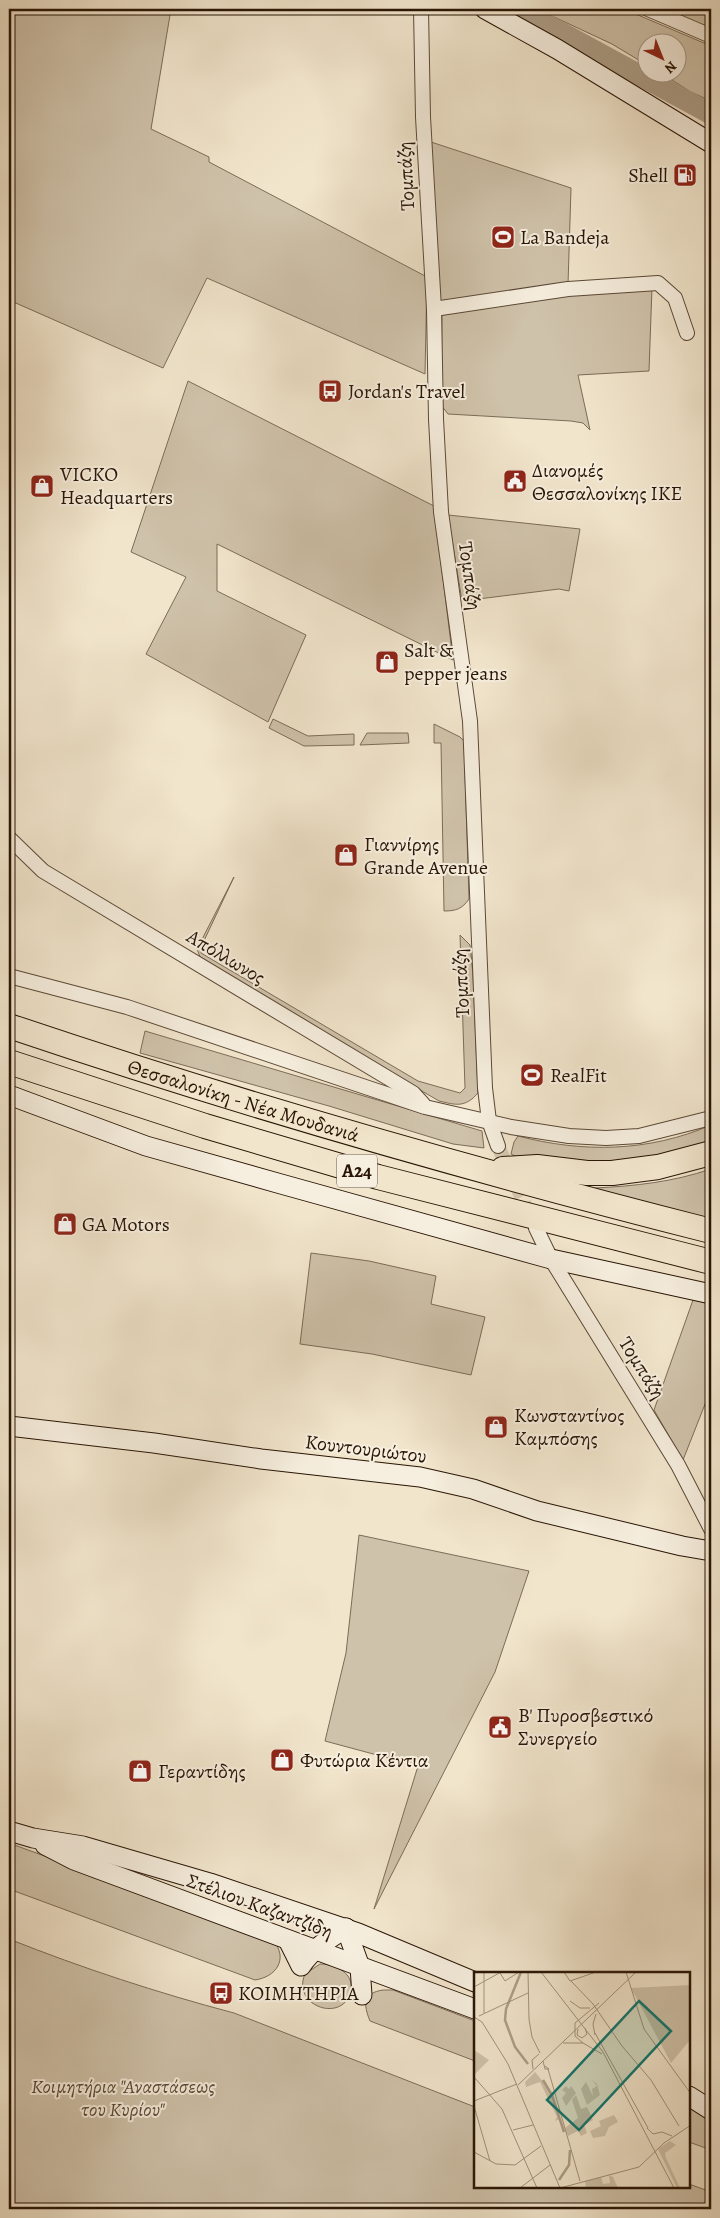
<svg xmlns="http://www.w3.org/2000/svg" width="720" height="2218" viewBox="0 0 720 2218" font-family="Alegreya,serif">
	<rect width="100%" height="100%" fill="#f1e5cc"/>
	<filter id="stains"><feTurbulence type="fractalNoise" baseFrequency=".004" numOctaves="4"/><feColorMatrix values="0 0 0 0 .2 0 0 0 0 .09 0 0 0 0 .02 0 0 0 .5 -.17"/></filter>
	<radialGradient id="worn" r=".72"><stop offset=".6" stop-color="#630" stop-opacity="0"/><stop offset="1" stop-color="#630" stop-opacity=".3"/></radialGradient>
	<g fill="#cfc2aa" stroke="#7c6c58">
		<polygon points="9,9 171,9 151,129 209,157 209,162 427,277 425,374 207,278 163,368 9,300"/>
		<polygon points="537,9 624,9 711,46 711,101 691,92 661,73 678,72 678,42 648,42 647,65 612,44"/>
		<polygon points="664,9 711,9 711,30"/>
		<polygon points="428,141 571,188 568,285 441,305"/>
		<polygon points="652,287 649,371 578,375 590,430 583,423 571,421 448,414 441,405 442,315 574,294"/>
		<polygon points="188,381 434,506 453,660 217,544 217,591 306,635 268,722 146,654 186,577 131,552"/>
		<polygon points="448,515 580,529 569,591 559,589 462,601"/>
		<polygon points="273,719 308,736 354,734 354,745 304,746 269,728"/>
		<path d="M434 724 460 737 464 741 469 899C462 909 456 911 444 911L441 743H434Z"/>
		<polygon points="367,733 408,733 409,743 360,745"/>
		<path d="M234 877 202 945 201 953 418 1081 460 1093 465 1088 460 935 470 945 473 975 478 1093C465 1108 456 1105 439 1101L202 962 197 949Z"/>
		<polygon points="145,1031 482,1131 484,1148 453,1144 329,1106 140,1053"/>
		<path d="M711 1125V1147L618 1167 521 1159 511 1154 514 1142 518 1136C583 1153 649 1152 711 1125Z"/>
		<path d="M711 1169V1222L599 1194 595 1188C635 1186 673 1182 711 1169Z"/>
		<polygon points="311,1253 369,1261 436,1276 431,1304 485,1317 471,1375 372,1354 300,1344"/>
		<polygon points="693,1300 711,1304 711,1389 683,1460 654,1410"/>
		<polygon points="359,1535 529,1571 495,1672 374,1909 418,1766 325,1741 346,1653"/>
		<path d="M9 1843 273 1940C289 1959 276 1977 255 1980L9 1889Z"/>
		<path d="M9 1939C82 1968 158 1993 234 2013L475 2107V2187H689V2184L711 2192V2209H9Z"/>
		<path d="M320 1964C330 1964 342 1968 348 1976 351 1981 352 1986 351 1991 343 2024 291 2006 305 1974Z"/>
		<path d="M383 1990H393L475 2021V2061L370 2021C363 2004 363 1993 383 1990Z"/>
		<polygon points="689,2108 711,2122 711,2150 689,2142"/>
	</g>
	<g fill="none" stroke-linecap="round" stroke-linejoin="round">
		<polyline stroke="#ad9e88" stroke-width="21" points="518,9 711,114"/>
		<polyline stroke="#d3c6ae" stroke-width="14" stroke-dasharray="14 7" stroke-linecap="butt" points="498,1146 531,1218"/>
		<g stroke="#5b4937" stroke-width="16">
			<g id="street">
				<polyline points="421,9 423,117 434,309 436,419 441,512 470,721 485,1088 489,1121 498,1146"/>
				<polyline points="648,9 711,36"/>
				<polyline points="434,309 568,289 658,283 675,298 687,333"/>
				<polyline points="9,838 43,871 413,1093 423,1104"/>
				<polyline points="9,976 127,1007 425,1107 511,1127 569,1136 606,1138 639,1136 711,1118"/>
				<polyline points="536,1228 551,1259 678,1465 711,1529"/>
			</g>
		</g>
		<g stroke="#291505" stroke-width="21">
			<g id="secondary">
				<polyline points="485,9 557,49 711,143"/>
				<polyline points="9,1095 146,1146 281,1184 551,1259 711,1294"/>
				<polyline points="9,1426 154,1443 261,1459 420,1477 473,1489 537,1511 682,1546 711,1551"/>
				<polyline points="9,1831 33,1838 83,1846 210,1883 358,1933 475,1982"/>
				<polyline points="45,1845 74,1860 475,2009"/>
				<polyline points="346,1928 360,1967 362,1995"/>
				<path d="M288 1940 301 1966C312 1949 329 1939 346 1928"/>
				<polyline points="689,2096 711,2110"/>
			</g>
		</g>
		<g stroke="#291505" stroke-width="26">
			<g id="highway">
				<path id="s1" d="M9 1026C240 1104 475 1171 711 1231"/>
				<polyline points="9,1062 205,1126 378,1177 711,1262"/>
				<polyline points="503,1169 537,1167 587,1173 612,1173 658,1167 711,1153"/>
			</g>
		</g>
		<use href="#street" stroke="#f6eede" stroke-width="14"/>
		<use href="#secondary" stroke="#f6eede" stroke-width="19"/>
		<use href="#highway" stroke="#f1e5cc" stroke-width="24"/>
	</g>
	<defs>
		<g id="fuel-square" transform="scale(1.25)"><rect x="-9" y="-9" width="18" height="18" rx="4" fill="#8f2418" stroke="#f6eede"/><path d="M-5.5-6h7V0h2V4h1.3V-2.5L3-4.5l.8-.8L6-3V5H2.5V1h-1V6h-7ZM-4.2-4.7v3.2H.2V-4.7Z" fill="#fff"/></g>
		<g id="stadium-square" transform="scale(1.25)"><rect x="-9" y="-9" width="18" height="18" rx="4" fill="#8f2418" stroke="#f6eede"/><path d="M0-5a6.5 5 0 1 0 0 10a6.5 5 0 1 0 0-10ZM-3.5-1.8h7v3.6h-7Z" fill="#fff"/></g>
		<g id="bus-square" transform="scale(1.25)"><rect x="-9" y="-9" width="18" height="18" rx="4" fill="#8f2418" stroke="#f6eede"/><path d="M-5-6H5V4H4V6H2V4H-2V6H-4V4H-5ZM-3.5-4V0h7V-4ZM-3.5 1.2v1.5H-2V1.2ZM2 1.2v1.5H3.5V1.2Z" fill="#fff"/></g>
		<g id="civic-square" transform="scale(1.25)"><rect x="-9" y="-9" width="18" height="18" rx="4" fill="#8f2418" stroke="#f6eede"/><path d="M-.6-6.5H3V-4.5H.6V-3L4-1V1h2V6H-6V1h2V-1L-.6-3ZM-1.2 2.5V6h2.4V2.5Z" fill="#fff"/></g>
		<g id="shop-square" transform="scale(1.25)"><rect x="-9" y="-9" width="18" height="18" rx="4" fill="#8f2418" stroke="#f6eede"/><path d="M-5-2.5h2.3a2.7 3.5 0 0 1 5.4 0H5L5.5 6h-11ZM-1.5-2.5h3a1.5 2.3 0 0 0-3 0Z" fill="#fff"/></g>
	</defs>
	<g fill-rule="evenodd">
		<use href="#fuel-square" x="685" y="175"/>
		<use href="#stadium-square" x="503" y="237"/>
		<use href="#bus-square" x="330" y="391"/>
		<use href="#civic-square" x="515" y="481"/>
		<use href="#shop-square" x="42" y="486"/>
		<use href="#shop-square" x="387" y="662"/>
		<use href="#shop-square" x="346" y="855"/>
		<use href="#stadium-square" x="532" y="1075"/>
		<use href="#shop-square" x="65" y="1224"/>
		<use href="#shop-square" x="496" y="1427"/>
		<use href="#civic-square" x="500" y="1727"/>
		<use href="#shop-square" x="282" y="1760"/>
		<use href="#shop-square" x="140" y="1771"/>
		<use href="#bus-square" x="221" y="1993"/>
	</g>
	<g text-anchor="middle" dominant-baseline="central" stroke-width="4" stroke-linejoin="round" paint-order="stroke">
		<rect fill="#f6eede" stroke="#665646" stroke-width="1" x="337" y="1154.5" width="40" height="33" rx="4"/>
		<g font-size="19" font-weight="bold" fill="#291505">
			<text x="357" y="1171">Α24</text>
		</g>
		<g font-size="20" fill="#291505" stroke="#f6eede" text-anchor="start">
			<text x="668" y="175" text-anchor="end">Shell</text>
			<text x="520" y="237">La Bandeja</text>
			<text x="348" y="391">Jordan's Travel</text>
			<text x="532" y="470">Διανομές<tspan x="532" dy="23">Θεσσαλονίκης ΙΚΕ</tspan></text>
			<text x="60" y="474">VICKO<tspan x="60" dy="23">Headquarters</tspan></text>
			<text x="404" y="650">Salt &amp;<tspan x="404" dy="23">pepper jeans</tspan></text>
			<text x="364" y="844">Γιαννίρης<tspan x="364" dy="23">Grande Avenue</tspan></text>
			<text x="550" y="1075">RealFit</text>
			<text x="82" y="1224">GA Motors</text>
			<text x="514" y="1415">Κωνσταντίνος<tspan x="514" dy="23">Καμπόσης</tspan></text>
			<text x="518" y="1715">Β' Πυροσβεστικό<tspan x="518" dy="23">Συνεργείο</tspan></text>
			<text x="300" y="1760">Φυτώρια Κέντια</text>
			<text x="158" y="1771">Γεραντίδης</text>
			<text x="238" y="1993">ΚΟΙΜΗΤΗΡΙΑ</text>
		</g>
		<g font-size="20" fill="#291505" stroke="#f6eede">
			<text transform="translate(406 176) rotate(-93)">Τομπάζη</text>
			<text transform="translate(470 576) rotate(82)">Τομπάζη</text>
			<text transform="translate(226 957) rotate(31)">Απόλλωνος</text>
			<text transform="translate(461 983) rotate(-93)">Τομπάζη</text>
			<text stroke="none"><textPath href="#s1" startOffset="246">Θεσσαλονίκη - Νέα Μουδανιά</textPath></text>
			<text transform="translate(642 1368) rotate(58)">Τομπάζη</text>
			<text transform="translate(366 1449) rotate(7)">Κουντουριώτου</text>
			<text transform="translate(260 1906) rotate(20)">Στέλιου Καζαντζίδη</text>
		</g>
		<g font-size="20" font-style="italic" fill="#5b4937" stroke="#f6eede">
			<text x="123" y="2086">Κοιμητήρια "Αναστάσεως<tspan x="123" dy="23">του Κυρίου"</tspan></text>
		</g>
	</g>
	<g transform="translate(474 1972)">
		<rect width="216" height="216" fill="#f1e5cc"/>
		<path d="M216 13V68L197 91 157 16ZM0 78 15 88 0 103ZM61 100 75 117 86 147 81 149 83 145 66 110 52 115 51 110ZM118 108 123 112 126 123 113 133 107 117 112 110 119 124 118 117 123 114ZM92 114 95 117 97 114 102 121 92 134 88 126 92 121 88 118ZM102 123 107 137 113 135 119 148 110 153 113 161 107 164 104 159 94 164 91 156 104 146 98 128ZM140 143 144 150 135 155 131 164 119 166 116 159 127 154 125 149ZM196 169 202 173 191 181 192 186 206 216H203L184 177ZM135 203 139 205 144 216H112L111 209 127 205 129 212 136 211Z" fill="#cfc2aa"/>
		<path fill="none" stroke="#ad9e88" stroke-width="2.5" d="M47 0 32 37 31 48 41 75 54 92M69 108 78 123 90 160M85 208 95 193 96 178"/>
		<path fill="none" stroke="#a1927c" stroke-width="1" d="M54 0 55 47 58 65 66 81M67 0 129 80 200 216M90 0 96 9 122 0M152 0 170 57 217 122M26 1 31 9 45 0M97 9 119 32 148 74 177 108 205 154M0 15 27 0M96 29 106 36H116M10 41V0M5 44 54 21M0 45 8 50 34 92 86 216M104 57 103 63 108 66 113 62 111 56M121 61 174 156M121 63 119 52 122 42M89 71H109L128 82M109 71 101 64V51L125 31M69 89 71 97H75L71 94M59 97 58 88 65 82M74 97 106 209M0 105 28 137 63 216M44 113 162 0M0 129 43 112M0 134 16 189M173 156 179 162 188 160 198 164M39 158 59 153M0 180 22 192 41 193 67 174M46 216 76 193M86 216 165 195 190 171 217 153"/>
		<path fill="#0f766e" fill-opacity="0.15" stroke="#0f766e" stroke-width="2.5" d="M165 29 197 59 105 158 73 128Z"/>
		<rect width="216" height="216" fill="none" stroke="#291505" stroke-width="2.5"/>
	</g>
	<rect width="720" height="2218" fill="none" stroke="#f1e5cc" stroke-width="30"/>
	<rect x="10" y="10" width="700" height="2198" fill="none" stroke="#291505" stroke-width="2.5"/>
	<rect x="15" y="15" width="690" height="2188" fill="none" stroke="#291505"/>
	<g transform="translate(662 58) rotate(137)"><circle r="24" fill="#f6eede" stroke="#a49787"/>
	<path d="M0-4L9 19L0 12L-9 19Z" fill="#8f2418"/>
	<text y="-8" font-size="14" font-weight="bold" text-anchor="middle" fill="#291505">N</text>
	</g>
	<rect width="100%" height="100%" filter="url(#stains)"/>
	<rect width="100%" height="100%" fill="url(#worn)"/>
</svg>
